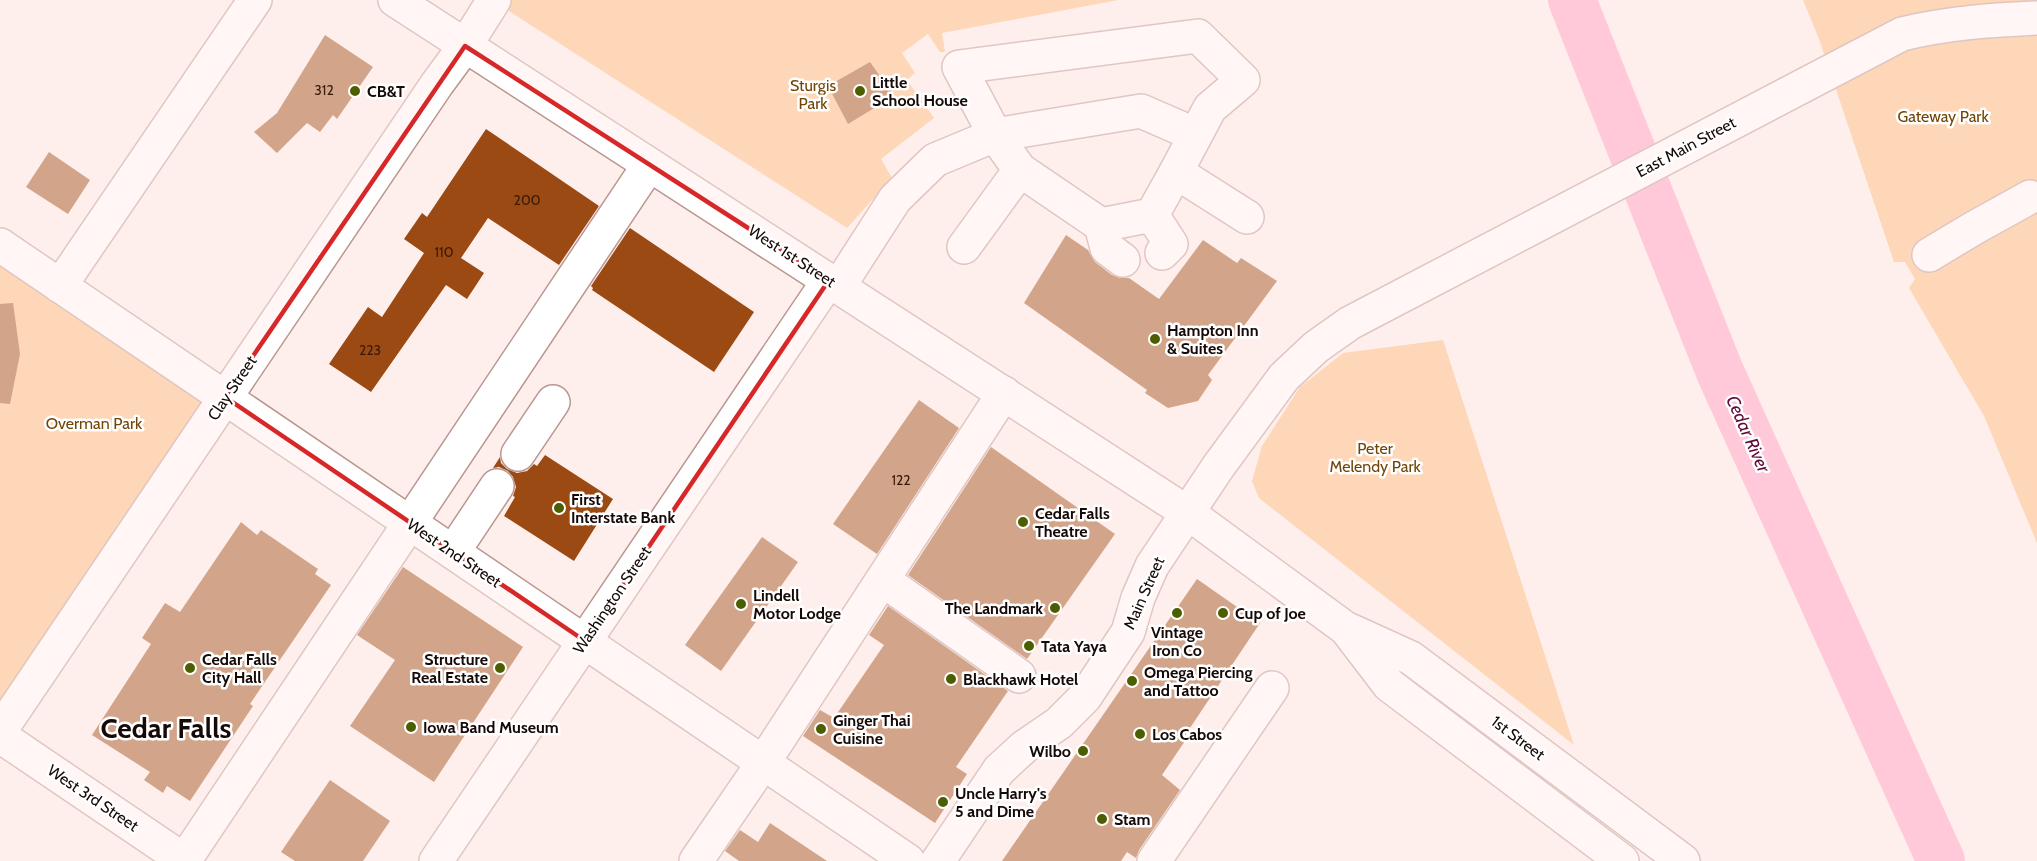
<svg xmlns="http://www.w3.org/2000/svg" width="2037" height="861" viewBox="0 0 2037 861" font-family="Cabin,sans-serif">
	<rect width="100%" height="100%" fill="#ffefec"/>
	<g fill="#faba76">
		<polygon points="499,0 1118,0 942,33 945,52 940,52 928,34 902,53 915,73 907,80 934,118 881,159 892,178 847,228 509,11"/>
		<polygon points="1803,0 2037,0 2037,543 1984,416 1909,288 1915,279 1905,262 1894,262 1819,39"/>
		<polygon points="0,245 225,397 0,731"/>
		<polygon points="1443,340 1574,745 1259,498 1252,481 1262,446 1300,387 1343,353"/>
	</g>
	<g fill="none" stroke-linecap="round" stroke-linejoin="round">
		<polyline stroke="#fe9cc3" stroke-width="48" points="1572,0 1720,372 1941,861"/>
	</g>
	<g fill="#9b4a13">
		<polygon points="325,35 373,67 337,119 333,115 320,132 307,123 277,153 254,132 277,113"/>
		<polygon points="870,62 894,96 848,124 828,86"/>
		<polygon points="486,129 599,206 559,265 488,218 461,258 484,273 467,299 446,285 371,392 329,364 368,307 382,317 424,253 404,239 422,213 427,217"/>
		<polygon points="49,152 90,180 68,214 26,187"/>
		<polygon points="630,228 754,312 714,372 592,290 593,288 591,286"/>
		<polygon points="1066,235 1088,250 1095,262 1112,275 1120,278 1129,278 1159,299 1203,240 1237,263 1241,258 1277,281 1208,375 1212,380 1198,401 1168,408 1145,393 1147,390 1024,303"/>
		<polygon points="13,303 20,354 10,404 0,403 0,304"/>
		<polygon points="919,400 959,428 877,554 833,524"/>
		<polygon points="991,447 1115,534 1027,659 908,575"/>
		<polygon points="545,455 613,499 574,561 504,516 515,497 513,496 516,487 513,477 508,471 499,467 493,468 500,457 501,463 507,469 517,473 527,471 534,464 537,466"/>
		<polygon points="241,522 257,535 261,530 318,569 315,574 331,585 250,704 253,706 190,801 167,786 163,793 144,780 150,772 92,735 151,644 142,638 165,603 180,612"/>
		<polygon points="762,537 798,562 721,671 685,645"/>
		<polygon points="403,567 523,647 434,782 350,726 395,660 357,635"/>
		<polygon points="1197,579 1260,623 1184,737 1187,738 1162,775 1180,790 1139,850 1136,858 1127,852 1121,861 1002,861"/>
		<polygon points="888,606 1008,691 956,767 967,774 935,823 803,736 820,710 834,718 884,645 869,635"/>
		<polygon points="330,780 390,821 363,861 295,861 281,852"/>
		<polygon points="770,823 827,861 739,861 725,851 740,830 758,842"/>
	</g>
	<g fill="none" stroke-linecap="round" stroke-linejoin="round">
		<g stroke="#ba968f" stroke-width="36">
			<g id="minor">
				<polyline points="1020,170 1101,225 1152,215 1176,172 1247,217"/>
				<polyline points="1152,215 1171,244 1162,253"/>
				<polyline points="1101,225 1107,248 1123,260"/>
				<polyline points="0,245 908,861"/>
				<polyline points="964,247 1020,170 995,135 959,67 1198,36 1243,80 1210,108 1176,172"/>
				<polyline points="1929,255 1974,228 2030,197"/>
				<polyline points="60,286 255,0"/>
				<polyline points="839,286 895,199 935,160 995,135 1141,111 1180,128"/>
				<polyline points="518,454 553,402"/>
				<polyline points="453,552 497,486"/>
				<polyline points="883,580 1019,676"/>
				<polyline points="0,731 437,84 465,46 494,0"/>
				<polyline points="0,736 185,861"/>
				<polyline points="184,861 649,165"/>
				<polyline points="436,861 829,280"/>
				<polyline points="696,861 763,763 1004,393"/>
				<polyline points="1154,861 1272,688"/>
			</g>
		</g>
		<g stroke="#ba968f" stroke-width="36">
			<g id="major">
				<polyline points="395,0 1188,513 1345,628 1411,658 1683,861"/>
				<polyline points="1347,630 1389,685 1622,861"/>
				<path d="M938 861 999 770 1024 747 1059 723 1085 697 1128 632 1138 598 1152 566 1218 467 1284 377 1316 347 1350 323 1902 34C1947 23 1991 20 2037 18"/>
			</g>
		</g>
		<use href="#minor" stroke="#fff" stroke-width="33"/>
		<use href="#major" stroke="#fff" stroke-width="33"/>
	</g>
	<path d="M0 0H2037V861H0ZM465 46 829 280 585 641 225 397Z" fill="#ffefec" fill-opacity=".55" fill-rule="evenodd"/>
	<path fill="none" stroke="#d62828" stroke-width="4.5" stroke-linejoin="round" d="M465 46 829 280 585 641 225 397Z"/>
	<g fill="#4d5e00" stroke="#fff" stroke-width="2">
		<circle cx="355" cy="91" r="6"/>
		<circle cx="860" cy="91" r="6"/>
		<circle cx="1155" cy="339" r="6"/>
		<circle cx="559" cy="508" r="6"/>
		<circle cx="1023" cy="522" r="6"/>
		<circle cx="741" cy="604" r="6"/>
		<circle cx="1055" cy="608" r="6"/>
		<circle cx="1177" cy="613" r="6"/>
		<circle cx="1223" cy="613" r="6"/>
		<circle cx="1029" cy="646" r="6"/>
		<circle cx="190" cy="668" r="6"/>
		<circle cx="500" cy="668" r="6"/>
		<circle cx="951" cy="679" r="6"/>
		<circle cx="1132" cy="681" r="6"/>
		<circle cx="411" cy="727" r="6"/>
		<circle cx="821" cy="729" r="6"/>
		<circle cx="1140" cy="734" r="6"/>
		<circle cx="1083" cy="751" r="6"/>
		<circle cx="943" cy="802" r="6"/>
		<circle cx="1102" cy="819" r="6"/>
	</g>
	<g text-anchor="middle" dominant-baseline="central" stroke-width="5" stroke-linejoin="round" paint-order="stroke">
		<g font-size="14" fill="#371a0b">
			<text x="324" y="90">312</text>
			<text x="527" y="200">200</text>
			<text x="444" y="252">110</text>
			<text x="370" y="350">223</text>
			<text x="901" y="480">122</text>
		</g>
		<g font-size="16" font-weight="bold" fill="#160a08" stroke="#fff" text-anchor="start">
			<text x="872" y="82">Little<tspan x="872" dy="18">School House</tspan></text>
			<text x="367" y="91">CB&amp;T</text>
			<text x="1167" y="330">Hampton Inn<tspan x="1167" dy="18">&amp; Suites</tspan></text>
			<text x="571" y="499">First<tspan x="571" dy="18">Interstate Bank</tspan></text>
			<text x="1035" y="513">Cedar Falls<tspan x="1035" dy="18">Theatre</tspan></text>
			<text x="753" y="595">Lindell<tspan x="753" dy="18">Motor Lodge</tspan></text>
			<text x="1043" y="608" text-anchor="end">The Landmark</text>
			<text x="1235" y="613">Cup of Joe</text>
			<text x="1177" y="632" text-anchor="middle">Vintage<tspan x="1177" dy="18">Iron Co</tspan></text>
			<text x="1041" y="646">Tata Yaya</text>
			<text x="202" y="659">Cedar Falls<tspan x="202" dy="18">City Hall</tspan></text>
			<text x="488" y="659" text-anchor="end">Structure<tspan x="488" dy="18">Real Estate</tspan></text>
			<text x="1144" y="672">Omega Piercing<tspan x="1144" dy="18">and Tattoo</tspan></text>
			<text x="963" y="679">Blackhawk Hotel</text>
			<text x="833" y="720">Ginger Thai<tspan x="833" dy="18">Cuisine</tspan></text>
			<text x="423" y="727">Iowa Band Museum</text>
			<text x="1152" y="734">Los Cabos</text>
			<text x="1071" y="751" text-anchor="end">Wilbo</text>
			<text x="955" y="793">Uncle Harry's<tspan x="955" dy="18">5 and Dime</tspan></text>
			<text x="1114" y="819">Stam</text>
		</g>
		<g font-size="16" fill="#724506" stroke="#fff">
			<text x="813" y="85">Sturgis<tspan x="813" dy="18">Park</tspan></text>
			<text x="1943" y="116">Gateway Park</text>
			<text x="94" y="423">Overman Park</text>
			<text x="1375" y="448">Peter<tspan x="1375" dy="18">Melendy Park</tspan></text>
		</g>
		<g font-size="16" fill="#160a08" stroke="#fff">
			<text transform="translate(1686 147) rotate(-28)">East Main Street</text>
			<text transform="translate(792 256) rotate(33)">West 1st Street</text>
			<text transform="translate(232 388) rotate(-56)">Clay Street</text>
			<text transform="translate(454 553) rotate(34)">West 2nd Street</text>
			<text transform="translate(1144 593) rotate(-66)">Main Street</text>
			<text transform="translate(612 600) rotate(-56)">Washington Street</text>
			<text transform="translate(1518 738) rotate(37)">1st Street</text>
			<text transform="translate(93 798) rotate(34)">West 3rd Street</text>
		</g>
		<g font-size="18" font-style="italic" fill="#610b39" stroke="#fff">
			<text transform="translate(1748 434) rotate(66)">Cedar River</text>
		</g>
		<g font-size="28" font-weight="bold" fill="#160a08" stroke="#fff">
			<text x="166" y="728">Cedar Falls</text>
		</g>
	</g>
</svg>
